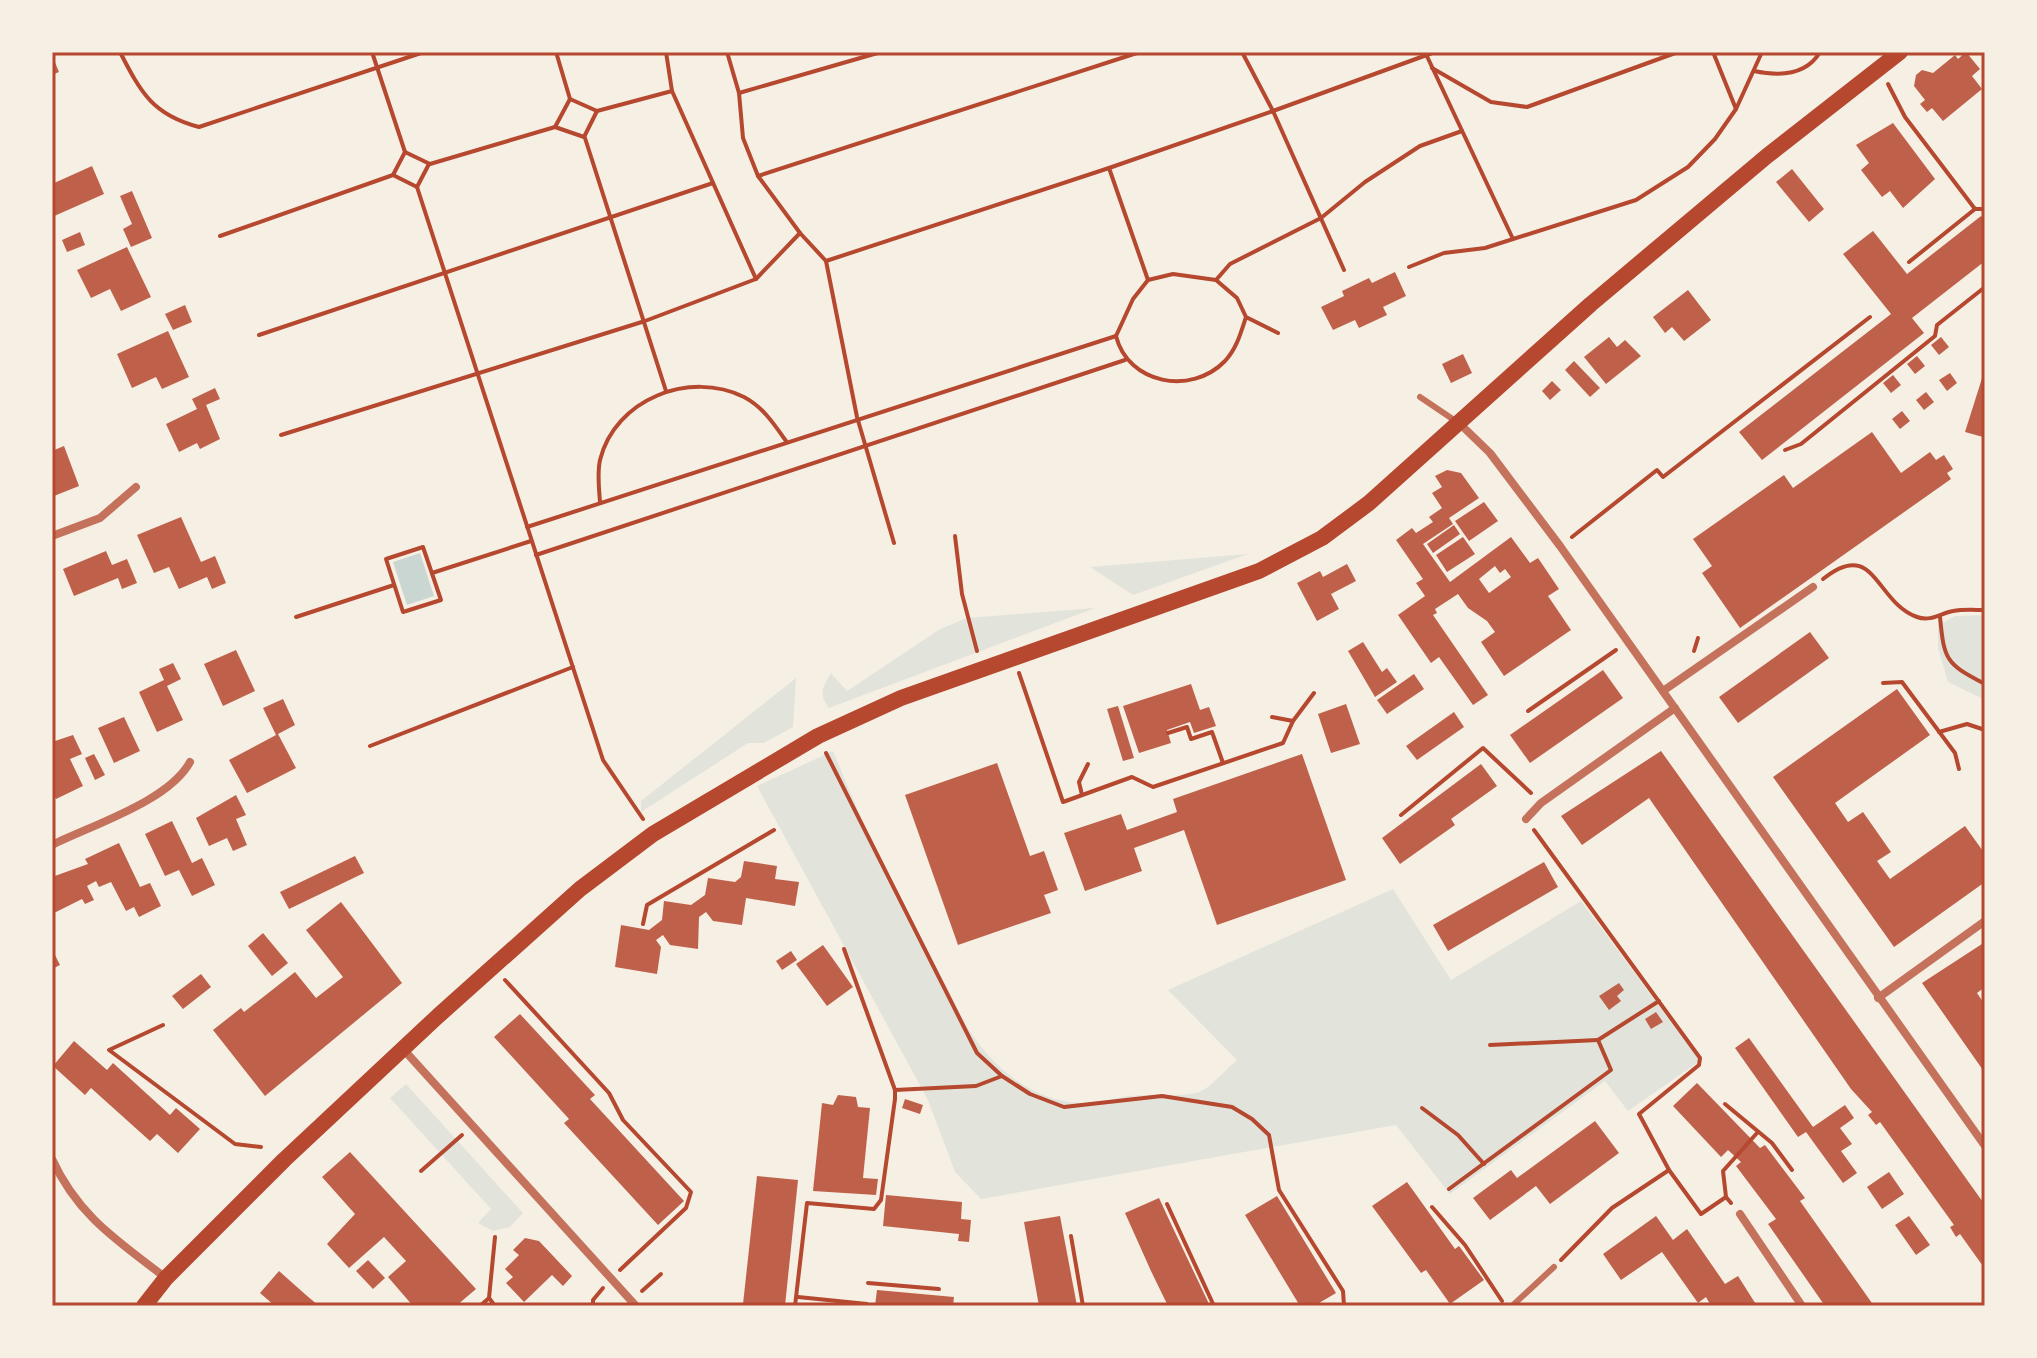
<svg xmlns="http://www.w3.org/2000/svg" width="2037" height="1358" viewBox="0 0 2037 1358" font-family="Karla,sans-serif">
	<rect width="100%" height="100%" fill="#f6efe4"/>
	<g fill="#e2e4dc">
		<polygon points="1248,554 1133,595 1090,567"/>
		<path d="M1095 608 829 708C818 694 823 687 831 673L847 691 940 629 967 618Z"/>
		<polygon points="1985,615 1985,700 1948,682 1938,648 1938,625 1955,616"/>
		<polygon points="796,678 793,727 764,743 748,743 641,812 641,801"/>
		<path d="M833 751 865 828 967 1027C994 1069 1035 1104 1087 1103 1102 1103 1116 1097 1130 1096 1147 1094 1186 1097 1199 1092 1212 1087 1226 1069 1237 1060L1168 990 1393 889 1451 980 1581 901 1700 1061 1628 1111 1605 1081 1450 1194 1396 1125 981 1199 955 1172 928 1100 757 786Z"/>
		<polygon points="406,1084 523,1213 510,1227 493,1231 478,1223 491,1209 390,1098"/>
	</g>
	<polygon fill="#c9d6d2" points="420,553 434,596 407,605 393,562"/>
	<g fill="#bf614a" fill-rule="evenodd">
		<polygon points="1966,52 1980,69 1972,76 1982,89 1943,121 1932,108 1927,112 1920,104 1925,100 1914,86 1916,75 1922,70 1933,73 1955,55 1958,59"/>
		<polygon points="52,55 59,72 52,75"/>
		<polygon points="1893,123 1935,179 1903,208 1890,191 1882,197 1861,170 1869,163 1856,145"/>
		<polygon points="92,166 104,194 52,217 52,184"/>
		<polygon points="1792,169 1824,209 1809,222 1776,182"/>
		<polygon points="132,191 152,238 131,247 123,229 132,224 120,196"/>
		<polygon points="1981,216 1985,221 1985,261 1912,318 1924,333 1762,460 1739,432 1891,314 1843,254 1873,231 1907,274"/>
		<polygon points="80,232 85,245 67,252 62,240"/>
		<polygon points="127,247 151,297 121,311 110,289 91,298 77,270"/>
		<polygon points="1395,272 1406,296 1383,307 1387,315 1359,328 1355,320 1333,330 1321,307 1344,296 1342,291 1369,278 1372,283"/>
		<polygon points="1688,290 1711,320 1684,341 1672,327 1665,333 1653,317"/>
		<polygon points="185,305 192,322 173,330 165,314"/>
		<polygon points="168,331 189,377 162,389 156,377 132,388 117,354"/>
		<polygon points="1609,337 1617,347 1625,340 1641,356 1606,384 1584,357"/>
		<polygon points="1941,337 1949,347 1939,355 1931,345"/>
		<polygon points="1463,354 1472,373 1451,383 1442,364"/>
		<polygon points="1917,356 1925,366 1915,374 1907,364"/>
		<polygon points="1574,361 1600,388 1590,397 1565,370"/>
		<polygon points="1984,372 1985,430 1983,437 1965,432"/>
		<polygon points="1950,373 1957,383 1947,391 1939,380"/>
		<polygon points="1893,375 1901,385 1891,393 1883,383"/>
		<polygon points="1552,381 1561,390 1550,400 1542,391"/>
		<polygon points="215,388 220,399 206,405 220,439 200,449 197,443 179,452 166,424 197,409 192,399"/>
		<polygon points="1926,392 1934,402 1924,410 1916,400"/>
		<polygon points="1902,411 1910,421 1900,429 1892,419"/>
		<polygon points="1872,432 1901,473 1930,452 1936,460 1944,455 1953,469 1947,473 1951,479 1740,628 1702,573 1712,566 1693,539 1784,475 1793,488"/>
		<polygon points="64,446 79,486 54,496 52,451"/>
		<path d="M1447 470 1461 473 1479 498 1449 518 1453 524 1423 544 1450 582 1511 537 1530 563 1538 558 1559 589 1548 596 1571 630 1504 676 1481 642 1495 632 1487 621 1468 608 1458 594 1435 609 1437 613 1433 615 1488 695 1473 705 1439 657 1431 663 1398 615 1425 596 1416 583 1423 579 1396 540 1412 528 1416 533 1433 522 1429 517 1442 508 1432 493 1442 487 1435 476ZM1495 566 1500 573 1505 569 1511 577 1489 593 1479 579Z"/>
		<polygon points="1484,502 1498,521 1469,541 1455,521"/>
		<polygon points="181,517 201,562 215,556 226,583 212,589 207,577 179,589 169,567 154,573 137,535"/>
		<polygon points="1454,525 1460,534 1433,553 1427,544"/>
		<polygon points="1463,537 1475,554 1447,572 1436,555"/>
		<polygon points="106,551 112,565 127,559 137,583 122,589 118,578 74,596 63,569"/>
		<polygon points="1347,564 1356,581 1331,594 1339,609 1317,621 1297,583 1320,571 1323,577"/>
		<polygon points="1810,632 1829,658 1738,723 1719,697"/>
		<polygon points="1363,642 1382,672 1387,668 1397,682 1375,697 1348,651"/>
		<polygon points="236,650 255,691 223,706 204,664"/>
		<polygon points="173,663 181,679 167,686 183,720 157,732 139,692 164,680 159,669"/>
		<polygon points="1603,670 1623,698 1530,763 1510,735"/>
		<polygon points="1414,674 1424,689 1387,714 1377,700"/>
		<polygon points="1191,684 1200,710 1209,707 1216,726 1194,733 1190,722 1167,730 1171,743 1139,753 1123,706"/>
		<polygon points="1897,689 1930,735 1835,803 1848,822 1863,812 1891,852 1877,861 1890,879 1965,826 1985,854 1985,882 1894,947 1773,777"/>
		<polygon points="283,699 295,725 278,734 296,768 247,793 229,760 276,735 263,708"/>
		<polygon points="1346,704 1360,744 1331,753 1318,714"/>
		<polygon points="1118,706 1134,758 1123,761 1107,709"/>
		<polygon points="1454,712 1464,727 1417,760 1406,746"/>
		<polygon points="124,717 140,751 114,763 98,728"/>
		<polygon points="73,735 82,754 70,759 83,786 56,799 52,791 52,742"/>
		<polygon points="1661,751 1985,1205 1985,1269 1960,1234 1956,1237 1950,1227 1954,1225 1880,1122 1876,1125 1868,1115 1872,1112 1851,1089 1649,798 1582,845 1561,816"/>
		<polygon points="94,754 105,775 95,780 85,758"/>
		<polygon points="1302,754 1346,880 1217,925 1184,830 1134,848 1142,871 1085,891 1064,833 1121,814 1127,830 1177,812 1173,799"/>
		<polygon points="997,763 1030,856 1044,851 1058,890 1044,895 1051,913 958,945 905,795"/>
		<polygon points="1481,764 1497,786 1451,819 1455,825 1400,864 1382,838"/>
		<polygon points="236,795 246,815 236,819 247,845 233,851 227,838 209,846 196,818"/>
		<polygon points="172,821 192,863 202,858 215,885 192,896 179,870 165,876 145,834"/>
		<polygon points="119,843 140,887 150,883 161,906 139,917 134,907 126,911 111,882 99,887 96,881 87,886 94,900 85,904 82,899 52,914 52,877 88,864 85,859"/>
		<polygon points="355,856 364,873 289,909 280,892"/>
		<polygon points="744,861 777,866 775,879 799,882 795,906 746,898 742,925 713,921 706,912 699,917 698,949 670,945 663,935 656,940 661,947 657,974 615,967 621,925 649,930 662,920 664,901 691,905 705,895 708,878 735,882 741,877"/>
		<polygon points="1544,862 1558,887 1448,951 1433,925"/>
		<polygon points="341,902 402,983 265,1096 213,1030 241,1008 244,1012 295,972 316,998 343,977 306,930"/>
		<polygon points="263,933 288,963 272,976 248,946"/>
		<polygon points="1985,942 1985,987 1977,993 1985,1005 1985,1073 1922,983"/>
		<polygon points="823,945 853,987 827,1006 796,964"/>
		<polygon points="52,949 60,965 52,969"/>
		<polygon points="791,951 797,960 782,970 776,961"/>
		<polygon points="201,974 211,987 183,1009 172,996"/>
		<polygon points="1619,983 1624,990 1617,996 1621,1001 1609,1010 1599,996"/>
		<polygon points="1656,1012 1663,1022 1651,1029 1645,1019"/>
		<polygon points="520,1014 595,1095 590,1099 684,1201 658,1225 564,1123 569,1119 494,1037"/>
		<polygon points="1749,1038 1813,1127 1845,1105 1854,1118 1840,1128 1852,1144 1841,1151 1857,1173 1843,1183 1806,1132 1798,1137 1735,1048"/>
		<polygon points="74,1041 107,1070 113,1063 170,1115 176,1108 200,1129 178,1153 157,1134 150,1141 91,1088 85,1095 53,1066"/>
		<polygon points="1697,1083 1760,1148 1765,1145 1805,1198 1800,1201 1874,1306 1825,1306 1768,1224 1776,1219 1736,1166 1741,1162 1728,1150 1721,1157 1673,1106"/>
		<polygon points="838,1095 856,1097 858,1107 870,1108 863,1178 878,1179 876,1195 813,1191 822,1103 833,1105"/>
		<polygon points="905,1099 923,1105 920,1114 902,1108"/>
		<polygon points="1595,1121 1619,1153 1550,1204 1536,1186 1490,1220 1473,1198 1511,1170 1517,1178"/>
		<polygon points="350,1152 476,1289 456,1306 413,1306 388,1277 406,1261 384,1237 349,1268 327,1244 355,1214 322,1177"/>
		<polygon points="1889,1172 1904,1194 1882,1209 1867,1187"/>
		<polygon points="757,1176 798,1180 785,1306 743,1304"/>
		<polygon points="1407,1182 1455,1249 1459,1246 1484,1280 1450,1304 1426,1270 1421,1273 1372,1206"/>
		<polygon points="886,1195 962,1202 961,1219 971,1220 969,1242 958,1241 959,1234 883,1226"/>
		<polygon points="1277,1196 1336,1293 1314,1306 1300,1306 1245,1215"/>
		<polygon points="1159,1198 1172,1226 1210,1306 1168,1306 1151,1271 1125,1213"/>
		<polygon points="1060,1216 1077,1306 1039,1306 1024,1222"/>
		<polygon points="1656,1216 1673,1240 1687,1229 1725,1284 1738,1276 1757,1306 1711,1306 1706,1297 1698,1303 1662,1252 1621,1280 1603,1254"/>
		<polygon points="1909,1216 1930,1245 1916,1255 1895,1225"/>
		<polygon points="525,1238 539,1241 572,1276 563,1286 552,1275 524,1302 506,1283 513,1277 505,1269 519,1255 513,1250"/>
		<polygon points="368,1260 385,1278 373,1289 356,1271"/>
		<polygon points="279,1271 306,1295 319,1306 275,1306 260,1293"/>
		<polygon points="877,1290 954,1297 953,1306 875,1306"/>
	</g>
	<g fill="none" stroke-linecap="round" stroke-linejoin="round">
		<g stroke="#b5482f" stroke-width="4">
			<path d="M120 52C141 93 153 115 199 127L424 52"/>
			<polyline points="372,52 405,152"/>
			<polyline points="556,52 570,99"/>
			<polyline points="666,52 672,91 756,279"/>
			<polyline points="727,52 739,93 743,138 758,176 800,233 826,261 857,417 894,543"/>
			<polyline points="1242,52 1273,111 1435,52"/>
			<polyline points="1425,52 1513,239"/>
			<polyline points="1713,52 1736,109"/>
			<polyline points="1432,68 1491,102 1527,107 1678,52"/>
			<path d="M1754 71C1778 76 1806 76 1820 52"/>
			<polyline points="1888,84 1905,117 1975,209"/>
			<polyline points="739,93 881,52"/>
			<polyline points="555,127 570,99 597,111"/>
			<polyline points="585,138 666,391"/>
			<polyline points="1109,168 1273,111 1344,270"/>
			<polyline points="393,175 417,187 429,164"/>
			<polyline points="758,176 1140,52"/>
			<polyline points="417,187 603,760 643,819"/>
			<polyline points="220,236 393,175 405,152 430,164 555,127 584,137 597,111 672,91"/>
			<polyline points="826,261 1109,168 1148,280"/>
			<polyline points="1909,262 1975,209 1985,209"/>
			<polyline points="1409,267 1444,253 1485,248 1636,200 1688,167 1715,139 1736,109 1762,52"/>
			<polyline points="1216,280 1230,264 1321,218 1365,182 1420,146 1462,131"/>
			<path d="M1246 317C1241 332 1237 348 1225 361 1191 396 1128 384 1116 336L1133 299 1148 280 1173 274 1216 280 1237 298 1246 317 1278 333"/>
			<polyline points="259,335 713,183"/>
			<polyline points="281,435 645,321 756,279 800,233"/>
			<polyline points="1785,450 1801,444 1935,336 1937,325 1985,287"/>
			<path d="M600 502C599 488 597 474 600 460 615 399 690 370 744 397 763 407 774 424 786 441"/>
			<polyline points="527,527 1116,336"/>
			<polyline points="955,536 962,594 977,651"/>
			<polyline points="1572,537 1657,470 1663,477 1870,317"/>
			<polygon points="423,547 441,600 403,612 386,559"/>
			<polyline points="536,555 1125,360"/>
			<polyline points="432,573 531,541"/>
			<path d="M1823 579C1875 537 1875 602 1917 617 1931 622 1941 613 1953 611 1963 609 1975 610 1985 610"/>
			<polyline points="296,617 394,585"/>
			<path d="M1940 617C1944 660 1946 664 1985 684"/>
			<polyline points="1694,651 1698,638"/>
			<polyline points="1019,673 1063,802 1132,777 1153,787 1283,743 1293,721 1314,693"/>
			<polyline points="1883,683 1902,682 1955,753 1959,769"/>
			<polyline points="1528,711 1616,650"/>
			<polyline points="1272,717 1293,721"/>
			<polyline points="1939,732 1967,724 1985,730"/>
			<polyline points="1168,733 1187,727 1191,739 1212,732 1223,763"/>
			<polyline points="370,746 573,667"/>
			<polyline points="826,753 977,1053 1002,1076 1030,1094 1064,1107 1162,1096 1232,1107 1252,1119 1269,1135 1279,1190 1343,1291 1344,1306"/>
			<polyline points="1082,795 1079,782 1088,764"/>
			<polyline points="1401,815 1483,748 1531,793"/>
			<polyline points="1534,830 1700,1058 1699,1065 1639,1114 1669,1170 1701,1214 1726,1197 1731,1203"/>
			<polyline points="643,924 647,905 774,830"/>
			<polyline points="505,980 609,1093 623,1120 691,1192 686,1208 620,1270"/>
			<polyline points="163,1025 109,1050 235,1144 261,1147"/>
			<polyline points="1490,1045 1598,1040"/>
			<polyline points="895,1090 976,1086 1002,1076"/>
			<polyline points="1725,1104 1772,1143 1792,1170"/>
			<polyline points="1422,1108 1458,1135 1484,1164"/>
			<polyline points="421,1171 462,1135"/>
			<polyline points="1449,1189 1611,1070 1598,1040 1659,1001"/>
			<polyline points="1726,1197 1723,1171 1757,1133"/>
			<polyline points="1167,1204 1214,1306"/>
			<polyline points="1432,1207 1465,1245 1502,1301"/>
			<polyline points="1071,1236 1083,1306"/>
			<polyline points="1561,1260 1612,1208 1669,1170"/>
			<polyline points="868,1283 939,1289"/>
			<polyline points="642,1291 661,1274"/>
			<polyline points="798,1297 867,1304"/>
			<polyline points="489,1298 495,1306"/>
			<polyline points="480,1306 489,1298 495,1237"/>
			<polyline points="593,1306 593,1300 603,1288"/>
			<polyline points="795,1306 807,1203 874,1209 881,1200 895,1099 895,1090 844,949"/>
		</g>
		<g stroke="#c5725c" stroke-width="6">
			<polyline points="1420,397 1457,422"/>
			<polyline points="1512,1306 1554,1267"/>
		</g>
		<g stroke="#c5725c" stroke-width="8">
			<polyline points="1458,422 1490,453 1560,546 1985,1146"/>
			<polyline points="52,536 100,518 136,487"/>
			<polyline points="1663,691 1813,587"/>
			<polyline points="1526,819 1541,803 1675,708"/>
			<path d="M52 845C92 825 169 801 190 762"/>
			<polyline points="1878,998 1985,921"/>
			<polyline points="404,1050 636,1306"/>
			<path d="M52 1159C78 1216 118 1241 166 1278"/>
			<polyline points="1740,1214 1802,1306"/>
		</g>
		<polyline stroke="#b5482f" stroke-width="16" points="144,1306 166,1278 284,1160 438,1016 580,889 653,834 818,736 901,698 1259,571 1322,538 1369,503 1591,304 1767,156 1900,52"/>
	</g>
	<rect width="2037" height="1358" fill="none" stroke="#f6efe4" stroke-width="108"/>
	<rect x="54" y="54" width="1929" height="1250" fill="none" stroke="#b5482f" stroke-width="3"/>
</svg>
